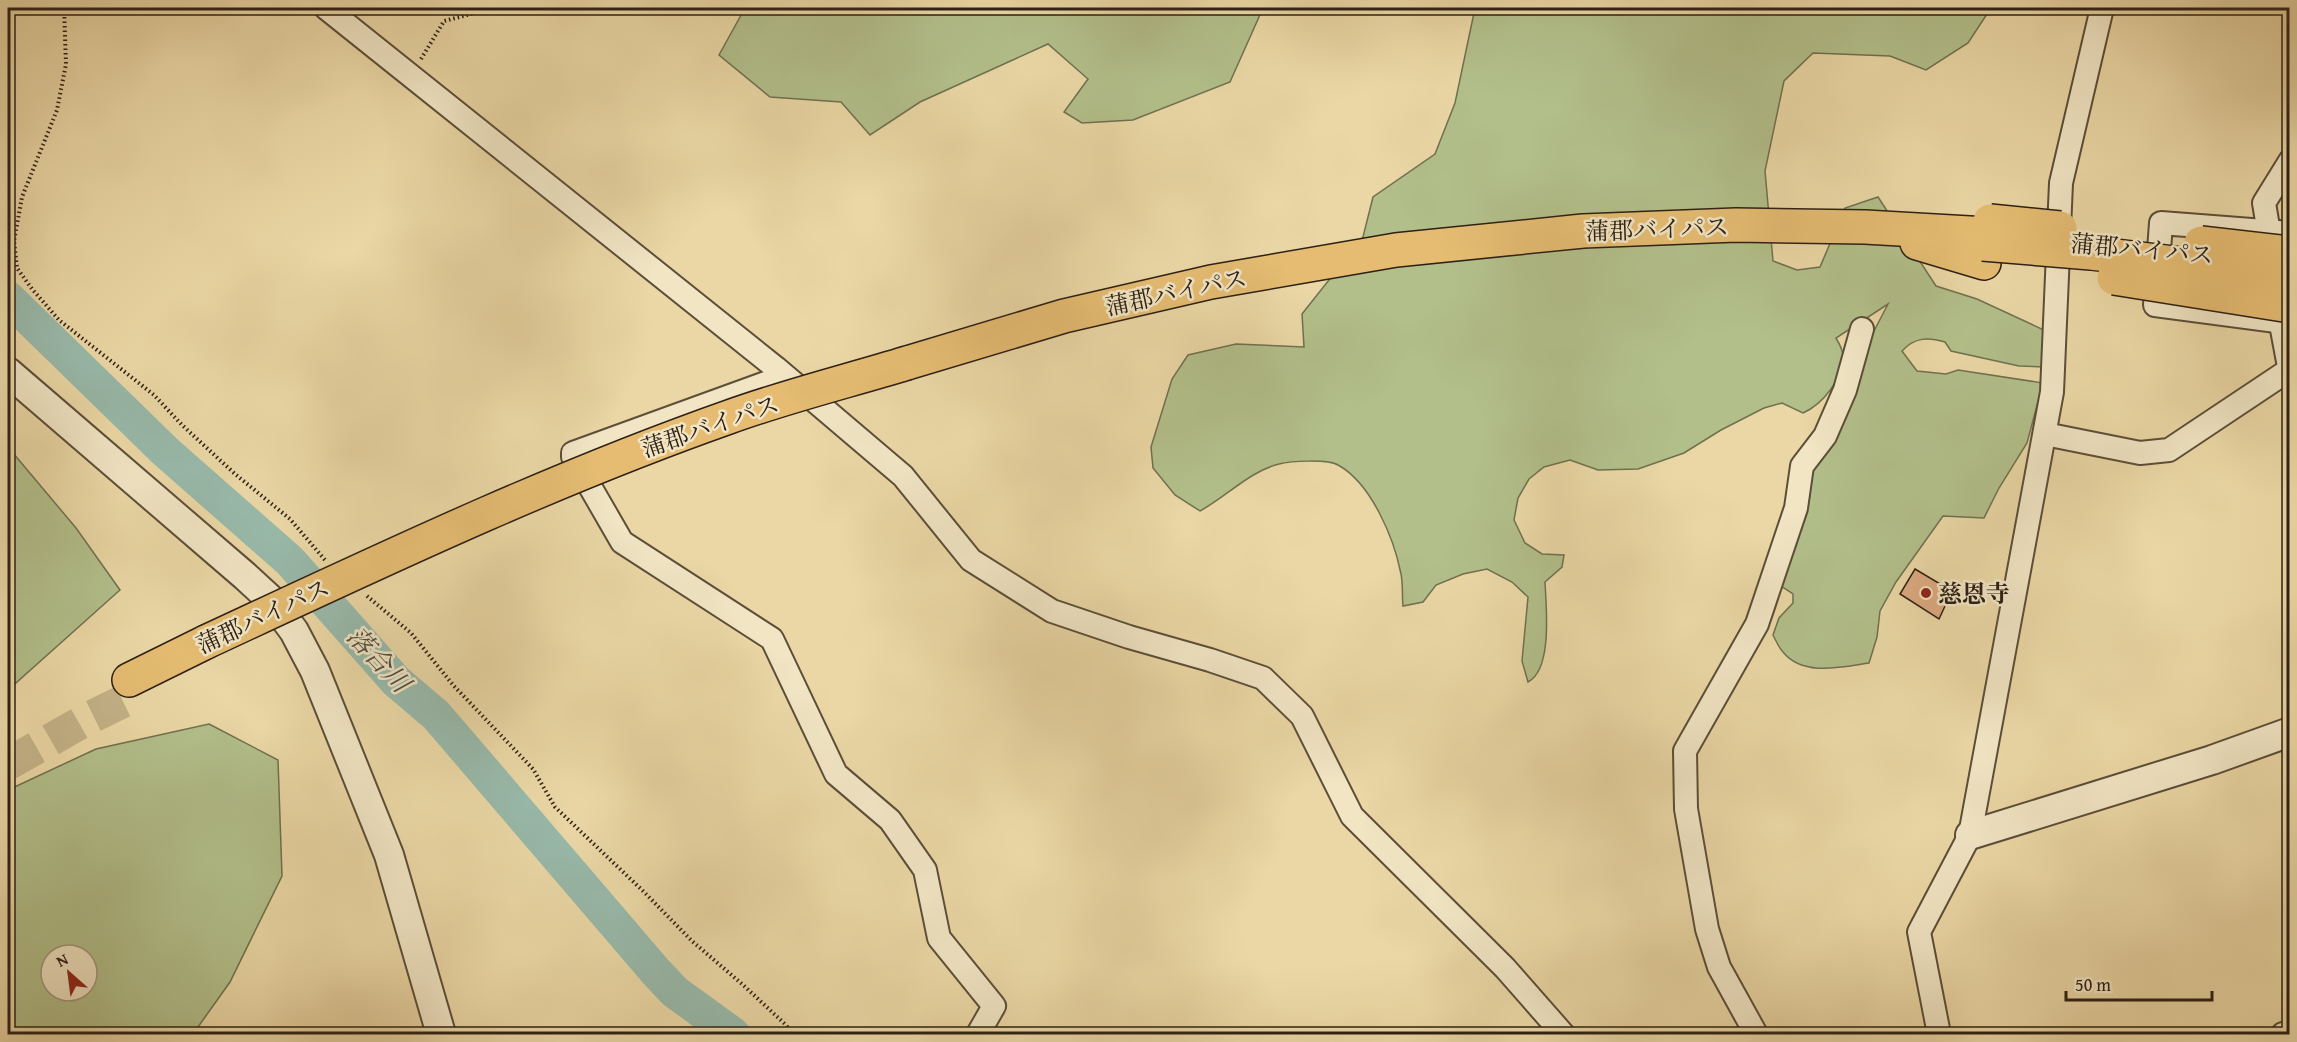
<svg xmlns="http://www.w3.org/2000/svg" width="2297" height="1042" viewBox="0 0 2297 1042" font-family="'Gentium Book Plus','Noto Serif JP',serif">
	<rect width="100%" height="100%" fill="#ead7a5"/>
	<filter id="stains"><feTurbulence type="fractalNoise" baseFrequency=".00333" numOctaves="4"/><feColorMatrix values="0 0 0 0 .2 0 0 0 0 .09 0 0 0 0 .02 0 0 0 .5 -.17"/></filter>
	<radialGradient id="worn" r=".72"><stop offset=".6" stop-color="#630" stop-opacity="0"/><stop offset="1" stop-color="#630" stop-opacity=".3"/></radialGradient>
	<g fill="#b2bf8a" stroke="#707050" stroke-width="1.5" fill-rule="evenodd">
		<polygon points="745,8 1263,8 1230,82 1133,120 1082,123 1064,112 1088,79 1048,44 920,102 870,135 841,102 770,97 719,55"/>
		<path d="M1475 8H1991L1968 43 1926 70 1890 56 1813 53 1784 81 1765 171 1773 261 1797 270 1820 267 1845 208 1878 197 1936 286 1977 299 2046 331 2045 367 2019 366 1951 351 1945 342C1928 337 1915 337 1902 351L1917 371 1946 374 1958 370 2043 383 2027 443 1999 488 1984 518 1943 516 1896 582 1880 611 1877 637 1869 663C1842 667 1803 677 1783 652 1779 648 1776 641 1773 635L1779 618 1793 603V594L1778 584 1810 496V472L1873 333 1888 304 1836 338C1839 343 1843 350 1843 356 1843 379 1823 404 1803 413L1782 403 1764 408 1721 430 1684 453 1638 469 1598 470 1570 460 1544 467 1529 479 1518 498 1514 520 1525 543 1542 554 1564 555 1562 567 1545 582C1546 606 1553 669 1528 682L1522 661 1528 597 1512 582 1487 569 1463 574 1436 585 1423 602 1403 606C1402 595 1403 584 1401 574 1394 538 1371 483 1338 465 1328 459 1290 461 1279 464 1250 471 1226 497 1200 511L1175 495 1153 468 1151 447 1172 379 1188 355 1236 344 1304 347 1302 314 1363 237 1373 197 1435 154 1455 103Z"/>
		<polygon points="8,447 76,528 120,590 8,690"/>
		<path d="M209 724 278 760 282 876 230 982 193 1034H8V790L96 749ZM51 955H87V991H51Z"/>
	</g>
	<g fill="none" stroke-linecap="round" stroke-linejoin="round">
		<polyline stroke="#98b9aa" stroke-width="34" points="8,298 165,451 290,561 396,681 436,715 657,973 675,992 733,1034"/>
	</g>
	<polygon fill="#deaa82" stroke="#2d2015" stroke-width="1.5" points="1915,569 1952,591 1939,619 1900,594"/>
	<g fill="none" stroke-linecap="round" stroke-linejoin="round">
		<polyline stroke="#c4b288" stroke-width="33" stroke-dasharray="33 16" stroke-linecap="butt" points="8,764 89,718 136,695"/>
		<g stroke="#5c4e39" stroke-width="26">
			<g id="minor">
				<polyline points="326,8 776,368 903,476 971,560 1052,611 1129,637 1210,660 1263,678 1302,716 1352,816 1505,968 1563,1034"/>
				<polyline points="2290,233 2161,223 2155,305 2290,323"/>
				<polyline points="2271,245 2264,203 2290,161"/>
				<polyline points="2278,308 2290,372"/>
				<polyline points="785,376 573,453 573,457 622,542 772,639 836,774 890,820 925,870 939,938 994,1006 978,1034"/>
				<polyline points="2045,434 2140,453 2169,450 2289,370"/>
				<polyline points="1756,1034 1719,967 1707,929 1686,809 1685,751 1757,624 1796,508 1802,466 1825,436 1845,390 1862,329"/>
				<polyline points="1939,1034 1919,932 1970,835 2052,392 2061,183 2102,8"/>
				<polyline points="2283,1034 2290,1032"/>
			</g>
		</g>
		<g stroke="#5c4e39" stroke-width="32">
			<g id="tertiary">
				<polyline points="8,372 245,576 270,599 294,631 315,671 389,855 441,1034"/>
				<polyline points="1970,835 2212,760 2290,732"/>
			</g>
		</g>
		<g stroke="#2d2015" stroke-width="36">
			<g id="trunk">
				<polyline points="1917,243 1984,263"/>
				<polyline points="907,363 1064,316 1211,282 1396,250 1583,231 1736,225 1865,227 1987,234"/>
				<polyline points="129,680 206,642"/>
			</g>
		</g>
		<g stroke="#2d2015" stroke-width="4" stroke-dasharray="1.5 3" stroke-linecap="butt">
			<polyline points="64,8 66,64 57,110 22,197 14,241 17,268 32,289 59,320 154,395 182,425 235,474 290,519 325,560"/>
			<polyline points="421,59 444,21 494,8"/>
			<polyline points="367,596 411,633 454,686 533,769 555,807 643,891 692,941 742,984 786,1025 792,1034"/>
		</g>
		<use href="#minor" stroke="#f1e5c4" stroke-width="22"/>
		<use href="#tertiary" stroke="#f1e5c4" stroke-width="28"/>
		<use href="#trunk" stroke="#e5bc72" stroke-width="33"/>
		<g stroke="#2d2015" stroke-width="36" stroke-linecap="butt">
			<g id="trunk-bridge">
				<polyline points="1990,221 2060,228"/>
				<polyline points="2201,243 2290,253"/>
				<polyline points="1983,244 2091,253 2290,277"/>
				<polyline points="2114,278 2290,306"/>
				<path d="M206 642C378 562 550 480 729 417 787 396 848 381 907 363"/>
			</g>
		</g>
		<use href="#trunk-bridge" stroke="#e5bc72" stroke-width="33"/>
	</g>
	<circle fill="#8f2418" stroke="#f1e5c4" stroke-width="2" cx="1926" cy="593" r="6"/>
	<g text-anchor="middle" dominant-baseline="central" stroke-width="5" stroke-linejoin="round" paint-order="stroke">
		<g font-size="24" fill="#2d2015" stroke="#f1e5c4">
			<text transform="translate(1657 229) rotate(-2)">蒲郡バイパス</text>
			<text transform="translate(2142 249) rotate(5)">蒲郡バイパス</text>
			<text transform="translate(1176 292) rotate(-12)">蒲郡バイパス</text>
			<text transform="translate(710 426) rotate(-19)">蒲郡バイパス</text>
			<text transform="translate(263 616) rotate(-25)">蒲郡バイパス</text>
		</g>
		<g font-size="24" font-weight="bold" fill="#2d2015" stroke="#f1e5c4" text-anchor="start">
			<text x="1938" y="593">慈恩寺</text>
		</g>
		<g font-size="26" font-style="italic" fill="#4d4e42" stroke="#f1e5c4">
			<text transform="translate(379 659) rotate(47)">落合川</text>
		</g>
	</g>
	<rect width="2297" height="1042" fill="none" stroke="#ead7a5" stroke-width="30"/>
	<rect x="9" y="9" width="2279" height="1024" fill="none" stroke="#2d2015" stroke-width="3"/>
	<rect x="15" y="15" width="2267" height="1012" fill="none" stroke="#2d2015" stroke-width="1.5"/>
	<g transform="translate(69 973) rotate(332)"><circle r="28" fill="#f1e5c4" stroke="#a3967e" stroke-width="1.5"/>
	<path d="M0-4.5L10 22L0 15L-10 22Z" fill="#8f2418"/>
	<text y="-9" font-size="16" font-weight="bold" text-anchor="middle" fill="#2d2015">N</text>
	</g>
	<path d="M2066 991v9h146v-9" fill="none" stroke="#2d2015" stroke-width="3"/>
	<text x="2075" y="991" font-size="18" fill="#2d2015" stroke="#f1e5c4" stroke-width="4.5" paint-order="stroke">50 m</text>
	<rect width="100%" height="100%" filter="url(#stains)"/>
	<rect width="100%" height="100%" fill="url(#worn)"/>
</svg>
